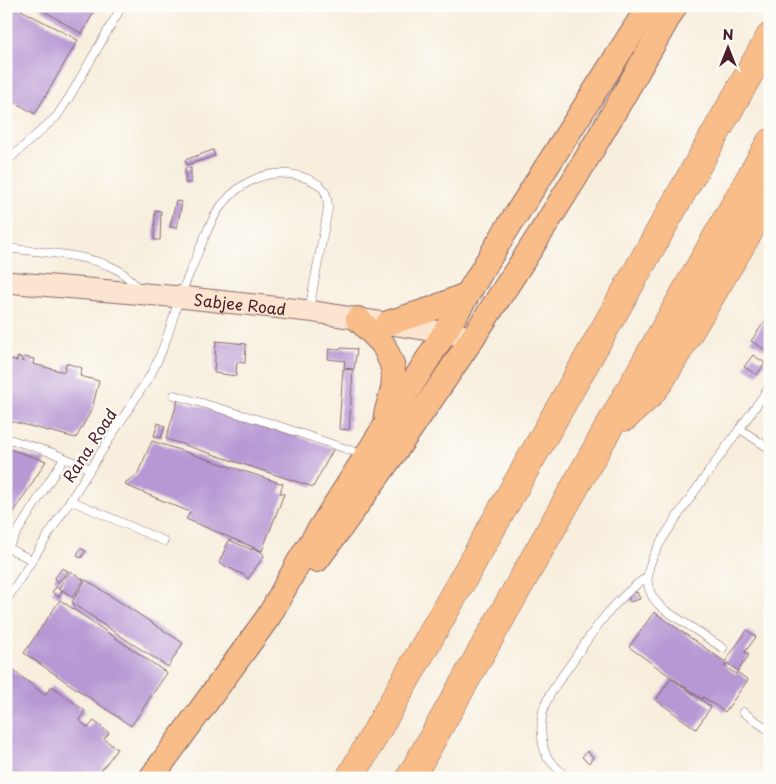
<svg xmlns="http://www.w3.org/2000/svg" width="776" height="784" viewBox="0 0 776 784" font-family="'Playpen Sans',sans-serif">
	<rect width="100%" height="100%" fill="#fdfcf7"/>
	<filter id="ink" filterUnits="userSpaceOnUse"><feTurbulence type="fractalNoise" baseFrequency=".02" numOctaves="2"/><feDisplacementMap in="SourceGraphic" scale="10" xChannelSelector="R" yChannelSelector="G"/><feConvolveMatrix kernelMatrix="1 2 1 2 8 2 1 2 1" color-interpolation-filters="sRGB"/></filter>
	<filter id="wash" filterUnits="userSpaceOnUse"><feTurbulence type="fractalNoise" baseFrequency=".0096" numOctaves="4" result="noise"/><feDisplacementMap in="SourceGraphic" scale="20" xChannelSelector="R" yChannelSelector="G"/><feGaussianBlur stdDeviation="1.12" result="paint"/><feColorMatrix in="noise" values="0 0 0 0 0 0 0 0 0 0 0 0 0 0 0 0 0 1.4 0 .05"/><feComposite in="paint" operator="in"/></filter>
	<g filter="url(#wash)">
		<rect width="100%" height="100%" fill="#f7eedd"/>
		<g id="blocks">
			<g fill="#b798d4">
				<polygon points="6,6 24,6 21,10 78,40 35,114 6,97"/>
				<polygon points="36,6 97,6 82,34"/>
				<polygon points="213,150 215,156 187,165 185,160"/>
				<rect x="185" y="168" width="6" height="15"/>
				<polygon points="176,201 182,202 177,228 170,227"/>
				<polygon points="155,210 161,211 160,240 154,240"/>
				<polygon points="770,314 770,351 769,352 751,341"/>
				<polygon points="216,341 246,344 245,363 237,362 236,376 214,373"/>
				<polygon points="341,348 357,349 354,369 344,368 345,361 328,359 329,349 340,350"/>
				<polygon points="753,355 765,363 757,375 744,367"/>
				<polygon points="18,357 22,358 21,361 24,362 25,357 34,359 33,364 64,372 66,363 82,368 80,376 99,381 92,409 76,438 6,420 6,358 17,361"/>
				<polygon points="343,369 353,370 349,430 339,429"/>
				<polygon points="178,400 232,415 334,448 313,487 166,439"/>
				<polygon points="158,423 165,426 161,438 154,436"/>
				<polygon points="152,441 283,484 280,493 284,494 262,551 186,519 190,512 125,485 126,482 137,475"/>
				<polygon points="6,448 46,461 12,515 9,526 6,525"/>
				<polygon points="229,540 252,550 253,548 262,552 264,556 248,579 244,575 219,563"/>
				<polygon points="80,548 86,551 81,558 77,556"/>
				<polygon points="62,568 68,571 59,582 54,579"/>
				<polygon points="70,571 84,580 73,597 59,588"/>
				<polygon points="86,580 183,643 168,667 96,620 96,619 73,604 74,603 72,602"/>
				<polygon points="56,587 62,591 59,597 52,592"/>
				<polygon points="637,592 640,599 630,602 628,594"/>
				<polygon points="60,600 167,673 131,726 24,653"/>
				<polygon points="654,612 725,662 747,630 756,637 745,652 749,655 738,671 727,663 724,666 736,674 737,672 748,680 725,712 703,697 702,699 629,647"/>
				<polygon points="9,667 45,695 52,686 85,711 79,720 88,728 94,721 109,733 104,739 117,749 96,778 6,778 6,671"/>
				<polygon points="671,678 711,707 696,729 656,700"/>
				<polygon points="587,751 593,757 589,763 582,757"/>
			</g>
		</g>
	</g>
	<g filter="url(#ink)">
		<use href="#blocks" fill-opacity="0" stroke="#876769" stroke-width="1"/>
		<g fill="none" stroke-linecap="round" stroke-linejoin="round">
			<g stroke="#876769" stroke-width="9">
				<g id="lane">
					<polyline points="6,162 57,116 70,96 122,6"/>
					<path d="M6 248C38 252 90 254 118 270 125 274 132 282 139 288"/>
					<polyline points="174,395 270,423 364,455"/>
					<polyline points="740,429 770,449"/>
					<polyline points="6,438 53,453 90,469"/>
					<polyline points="70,500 164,541"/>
					<polyline points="6,547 32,560"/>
					<polyline points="6,550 64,458"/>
					<path d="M6 601 151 374C164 350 171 325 179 299 185 283 193 266 199 250 206 235 211 218 222 205 242 180 270 167 303 177 321 183 328 189 328 209L309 310"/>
					<path d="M723 648 665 610C653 601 646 590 648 574 650 556 665 535 675 520 705 475 739 431 770 386"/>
					<polyline points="743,712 770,731"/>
					<path d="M566 778 547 757C541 744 540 725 543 711 548 694 560 679 570 665 593 631 613 600 648 576"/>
				</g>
			</g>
			<g stroke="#876769" stroke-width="23">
				<g id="secondary">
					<path id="s1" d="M6 282 180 297 309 311 473 337"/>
				</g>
			</g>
			<g stroke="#876769" stroke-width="26">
				<g id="primary">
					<polyline points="358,319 383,344 392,364 394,378 393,389 386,414"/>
					<polyline points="388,323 429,310 468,294"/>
					<path d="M317 560C407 438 492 312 572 183 607 125 641 65 675 6"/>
					<polyline points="151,778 269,616 300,560 445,332 505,232 649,6"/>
				</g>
			</g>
			<g stroke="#876769" stroke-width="29">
				<g id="highway">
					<polyline points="625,417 649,395 660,381 770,196"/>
					<polyline points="350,778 770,37"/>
					<polyline points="410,778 770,143"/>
				</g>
			</g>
			<use href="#lane" stroke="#fff" stroke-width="8"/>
			<use href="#secondary" stroke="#fce5d0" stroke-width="21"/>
			<use href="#primary" stroke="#f8bd89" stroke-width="24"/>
			<use href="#highway" stroke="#f8bd89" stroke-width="28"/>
		</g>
	</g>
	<g text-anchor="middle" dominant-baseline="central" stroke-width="4" stroke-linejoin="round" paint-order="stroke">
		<g font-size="16" fill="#4a1f2b" stroke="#fdfcf7">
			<text stroke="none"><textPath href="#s1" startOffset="235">Sabjee Road</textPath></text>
			<text transform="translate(89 445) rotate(-57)">Rana Road</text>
		</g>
	</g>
	<rect width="776" height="784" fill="none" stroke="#fdfcf7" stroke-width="25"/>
	<g transform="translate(728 48)" stroke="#fdfcf7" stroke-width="4" paint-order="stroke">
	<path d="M0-4L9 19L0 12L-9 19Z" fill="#4a1f2b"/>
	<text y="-8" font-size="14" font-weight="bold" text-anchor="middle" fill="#4a1f2b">N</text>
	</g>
</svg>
